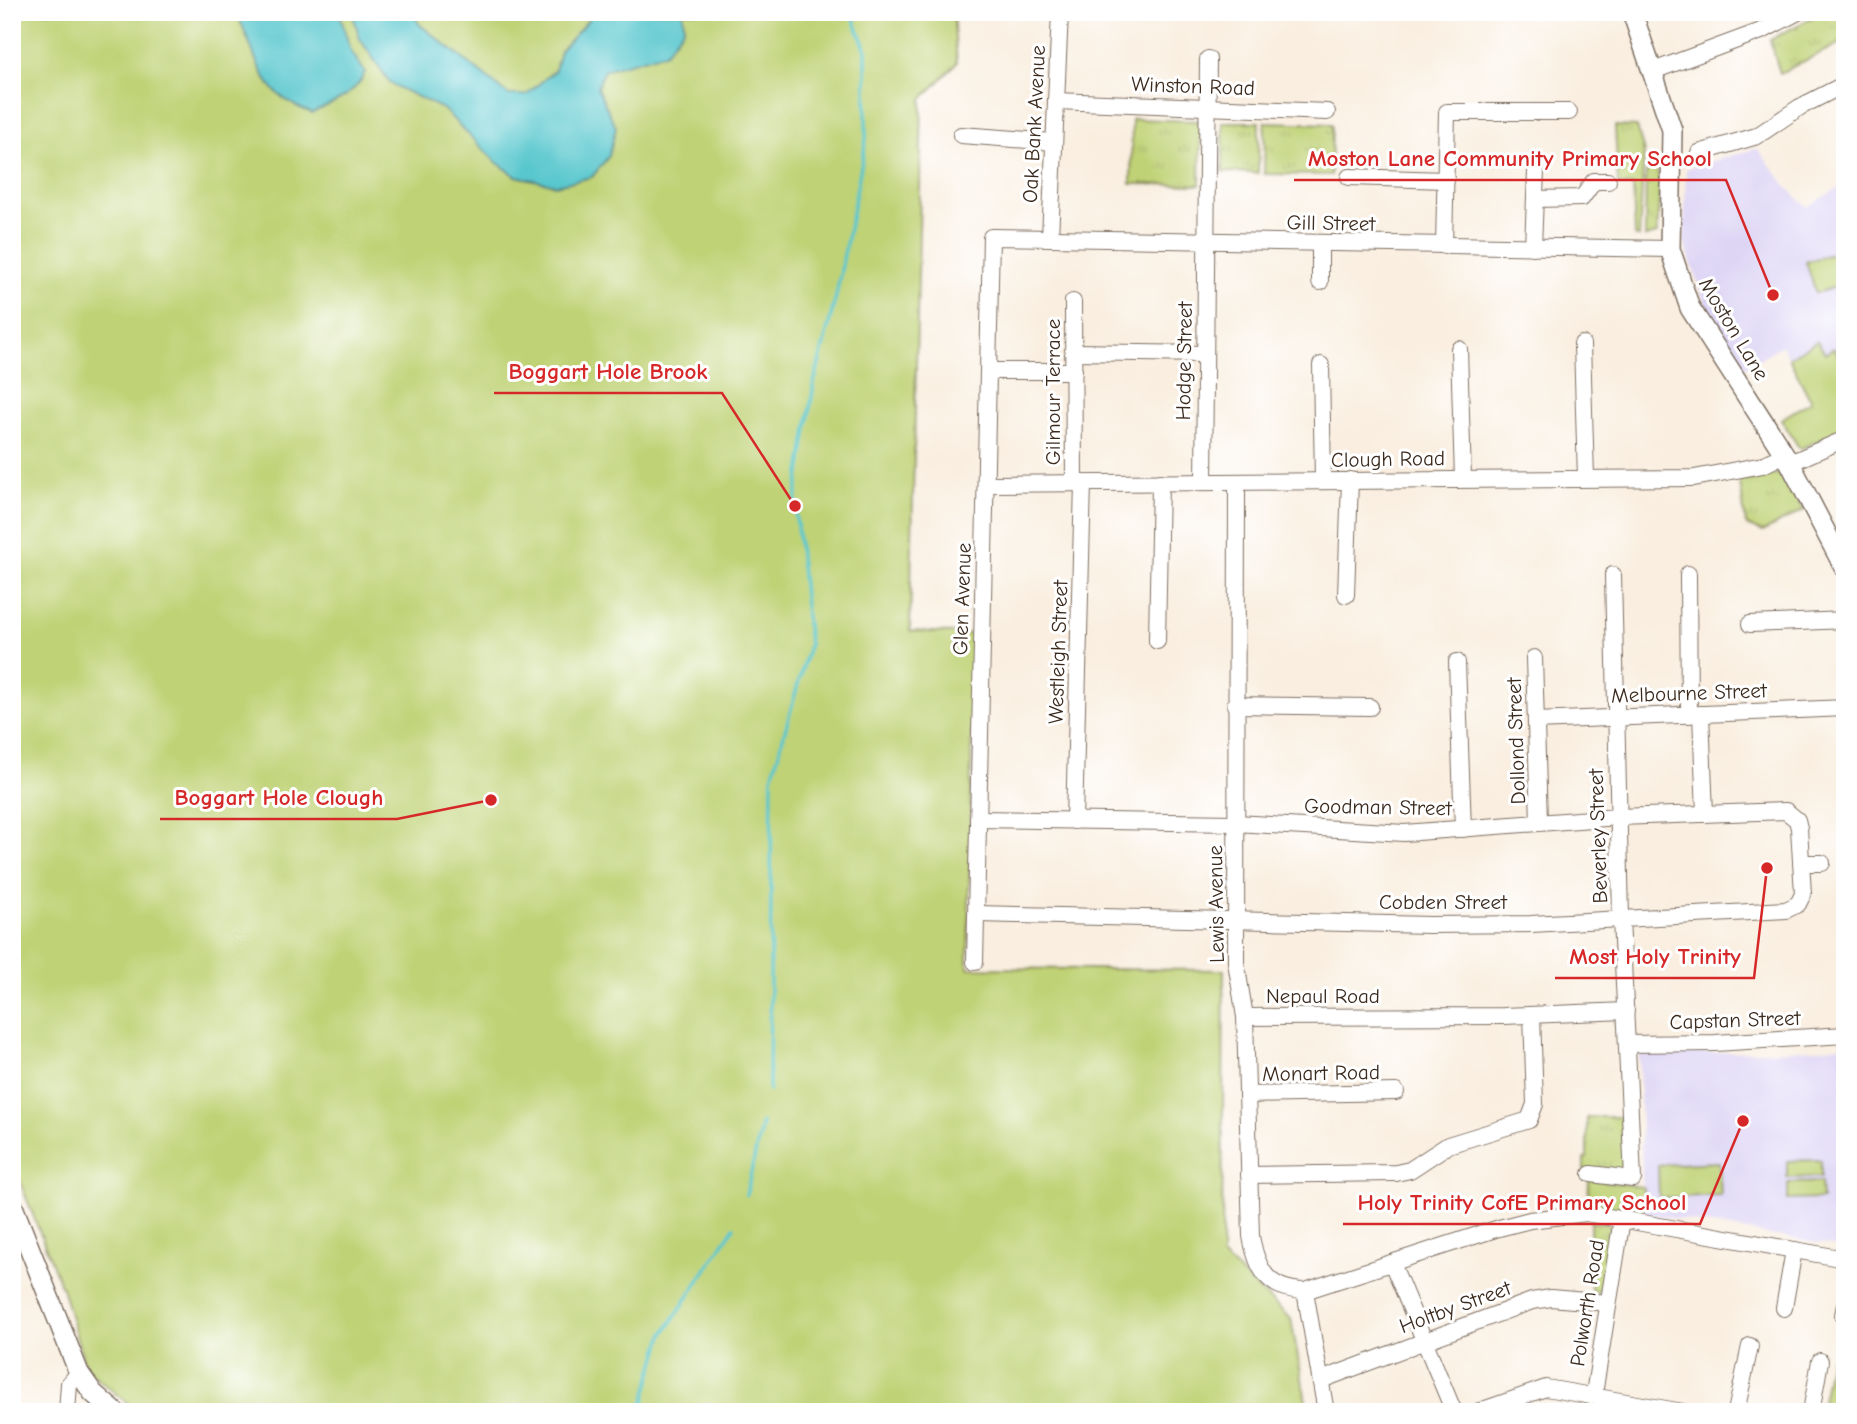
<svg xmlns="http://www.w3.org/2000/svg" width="1857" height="1424" viewBox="0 0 1857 1424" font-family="'Comic Neue',sans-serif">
	<defs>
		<pattern id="grass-tufts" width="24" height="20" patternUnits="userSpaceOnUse" patternTransform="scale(1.75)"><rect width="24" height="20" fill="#bfd275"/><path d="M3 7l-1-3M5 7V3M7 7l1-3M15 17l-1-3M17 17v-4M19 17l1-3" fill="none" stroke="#a5b465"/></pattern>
	</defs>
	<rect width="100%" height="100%" fill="#fff"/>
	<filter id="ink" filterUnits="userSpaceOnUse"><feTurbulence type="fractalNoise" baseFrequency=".0143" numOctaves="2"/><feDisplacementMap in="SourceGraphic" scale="14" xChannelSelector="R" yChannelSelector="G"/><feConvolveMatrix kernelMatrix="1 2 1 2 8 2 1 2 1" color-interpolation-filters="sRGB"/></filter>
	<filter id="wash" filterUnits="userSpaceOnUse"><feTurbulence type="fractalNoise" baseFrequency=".00686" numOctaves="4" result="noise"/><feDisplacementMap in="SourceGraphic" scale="28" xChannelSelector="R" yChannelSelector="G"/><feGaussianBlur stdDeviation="1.57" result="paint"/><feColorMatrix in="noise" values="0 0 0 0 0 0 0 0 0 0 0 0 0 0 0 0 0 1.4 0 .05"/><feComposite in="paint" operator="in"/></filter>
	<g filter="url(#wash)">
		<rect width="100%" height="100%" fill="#f9eedf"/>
		<g fill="#ded5f5">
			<polygon points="1757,148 1788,188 1807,207 1845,184 1845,428 1800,449 1781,419 1811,401 1782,345 1744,368 1705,304 1684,241 1686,169"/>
			<polygon points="1845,1045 1845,1248 1643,1213 1639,1055 1819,1049"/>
		</g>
		<g fill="url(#grass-tufts)" stroke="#7d7e4a" stroke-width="2">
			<polygon points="1822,12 1839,12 1845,21 1845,41 1780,73 1770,40"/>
			<polygon points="1132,119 1201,121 1200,185 1131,184"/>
			<polygon points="1223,122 1259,122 1258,173 1223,172"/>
			<polygon points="1265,122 1332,124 1331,175 1264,174"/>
			<polygon points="1615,126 1637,127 1644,152 1639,237 1635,236 1633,186 1618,185"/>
			<polygon points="1655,162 1660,183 1657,234 1645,237 1646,175 1649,164"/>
			<polygon points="1779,474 1804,510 1763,532 1746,525 1740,483 1742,478"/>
			<polygon points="1587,1117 1621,1117 1624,1173 1584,1170 1584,1159 1587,1158"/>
			<polygon points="1589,1179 1643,1187 1643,1213 1588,1203"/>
			<polygon points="1590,1222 1608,1224 1612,1230 1605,1286 1597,1292 1591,1291"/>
			<polygon points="1830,1359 1845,1362 1845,1412 1820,1412"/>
		</g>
		<g fill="#bfd275" stroke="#7d7e4a" stroke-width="2">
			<polygon points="12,12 953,12 957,63 922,99 910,631 973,634 968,968 1224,970 1222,1256 1291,1319 1308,1412 138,1412 86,1369 63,1291 20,1182 12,1174"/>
			<polygon points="1837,252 1845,284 1816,293 1806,262"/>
			<polygon points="1817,341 1825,353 1834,348 1845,367 1845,428 1800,449 1781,419 1811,401 1789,358"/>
			<polygon points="1821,1160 1821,1177 1787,1178 1787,1161"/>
			<polygon points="1719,1162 1721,1195 1659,1198 1658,1165"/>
			<polygon points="1821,1182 1822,1199 1788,1200 1788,1183"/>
		</g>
		<g fill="#59c7ce" stroke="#4a7876" stroke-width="2">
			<path d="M236 12H339L351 51 365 72C357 94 332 104 312 113 256 93 260 59 236 12Z"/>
			<polygon points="352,12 413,12 419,24 509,95 526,95 555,70 560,51 589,19 590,12 683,12 684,28 665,53 604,70 597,88 616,127 609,156 592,177 556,185 516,176 495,161 443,109 391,84 360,39"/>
		</g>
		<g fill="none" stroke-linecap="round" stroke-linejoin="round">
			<g stroke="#59c7ce" stroke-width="3.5">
				<polyline points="769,1090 772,777 809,645 795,506 814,383 836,296 866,140 866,50 851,12"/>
				<polyline points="746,1195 762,1123"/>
				<polyline points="641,1412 663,1335 734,1227"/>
			</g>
		</g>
	</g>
	<g filter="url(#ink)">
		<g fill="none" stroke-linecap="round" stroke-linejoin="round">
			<g stroke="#7e6f62" stroke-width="18">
				<g id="minor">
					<polyline points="1653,71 1764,30 1798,12"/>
					<polyline points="1056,101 1327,112"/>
					<polyline points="961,135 1054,142"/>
					<polyline points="1699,153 1757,136 1800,107 1845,84"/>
					<polyline points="1349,177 1446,180"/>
					<polyline points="1535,199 1582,198 1594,181 1608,181"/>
					<polyline points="1050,238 1060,12"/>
					<polyline points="1444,246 1447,112 1569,112"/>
					<polyline points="1533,247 1536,171"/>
					<polyline points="1320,282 1320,244"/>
					<polyline points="1073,302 1074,483"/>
					<polyline points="1582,344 1586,478"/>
					<polyline points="1459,349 1463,479"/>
					<polyline points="1073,352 1205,354"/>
					<polyline points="1321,365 1323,481"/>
					<polyline points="989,371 1074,371"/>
					<polyline points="1790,463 1845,439"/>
					<polyline points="1204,482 1208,59"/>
					<path d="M1237 483 1236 962 1245 1017 1251 1236C1257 1270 1268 1290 1305 1291L1499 1228 1530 1220 1586 1213 1845 1259"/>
					<polyline points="988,484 1694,478 1763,465 1785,454"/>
					<polyline points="1688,574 1689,715"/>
					<polyline points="1346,595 1350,480"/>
					<polyline points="1750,624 1845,620"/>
					<polyline points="1157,641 1160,482"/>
					<polyline points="1534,658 1539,822"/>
					<polyline points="1457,662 1463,829"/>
					<polyline points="1235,705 1370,707"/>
					<polyline points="1701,714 1705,814"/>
					<polyline points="1536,721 1845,708"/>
					<polyline points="1074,821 1083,483"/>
					<polyline points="1801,863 1822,863"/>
					<polyline points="978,914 1430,925 1531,924 1786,910 1798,904 1803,894 1799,828 1797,820 1786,811 1618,817 1404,833 1236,823 978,819"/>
					<polyline points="975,962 991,237 1670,249"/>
					<polyline points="1245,1017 1504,1016 1626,1011"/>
					<polyline points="1627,1044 1715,1043 1845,1035"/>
					<polyline points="1247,1095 1396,1092"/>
					<polyline points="1591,1174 1633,1179 1621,918 1613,575"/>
					<polyline points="1249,1175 1396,1173 1410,1170 1448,1145 1529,1120 1535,1104 1532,1015"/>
					<polyline points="1392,1263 1454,1412"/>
					<polyline points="1305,1291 1326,1412"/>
					<polyline points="1784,1308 1794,1250"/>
					<polyline points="1843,1315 1845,1305"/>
					<polyline points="1321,1380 1532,1301 1551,1298 1608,1303"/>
					<polyline points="1594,1394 1622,1219"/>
					<polyline points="67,1412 69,1384 79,1373"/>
					<polyline points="1477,1412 1546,1388 1683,1412"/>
					<polyline points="1736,1412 1750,1346"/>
					<polyline points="1811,1412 1820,1361"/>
				</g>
			</g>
			<g stroke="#7e6f62" stroke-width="22">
				<g id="tertiary">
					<polyline points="1632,12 1672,130 1670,249 1690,308 1790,463 1845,569"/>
					<polyline points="12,1204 79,1373 93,1393 115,1412"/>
				</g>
			</g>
			<use href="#minor" stroke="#fff" stroke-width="16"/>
			<use href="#tertiary" stroke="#fff" stroke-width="19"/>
		</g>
	</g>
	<g text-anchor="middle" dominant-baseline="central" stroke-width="6" stroke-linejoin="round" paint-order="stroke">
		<g font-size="21" fill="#3b2a1e" stroke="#fff">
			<text transform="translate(1193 86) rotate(2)">Winston Road</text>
			<text transform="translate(1034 124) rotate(-87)">Oak Bank Avenue</text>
			<text transform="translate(1331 223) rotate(1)">Gill Street</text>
			<text transform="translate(1734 329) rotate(59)">Moston Lane</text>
			<text transform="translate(1184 361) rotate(-89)">Hodge Street</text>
			<text transform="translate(1053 392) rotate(-90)">Gilmour Terrace</text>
			<text transform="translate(1388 459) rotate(-1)">Clough Road</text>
			<text transform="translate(962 599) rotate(-88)">Glen Avenue</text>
			<text transform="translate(1058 652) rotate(-88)">Westleigh Street</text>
			<text transform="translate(1689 693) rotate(-2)">Melbourne Street</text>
			<text transform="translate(1516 741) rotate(-92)">Dollond Street</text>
			<text transform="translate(1378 807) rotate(1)">Goodman Street</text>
			<text transform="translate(1598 836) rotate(-92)">Beverley Street</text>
			<text x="1443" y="902">Cobden Street</text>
			<text transform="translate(1216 904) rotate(-91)">Lewis Avenue</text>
			<text x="1323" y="996">Nepaul Road</text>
			<text transform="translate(1735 1020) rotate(-2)">Capstan Street</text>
			<text transform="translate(1321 1073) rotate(-1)">Monart Road</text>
			<text transform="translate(1587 1303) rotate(-81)">Polworth Road</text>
			<text transform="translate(1455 1307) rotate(-20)">Holtby Street</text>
		</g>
	</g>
	<path fill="none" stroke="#d62828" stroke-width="2.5" d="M1773 295L1726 180H1294M795 506L722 393H494M491 800L397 819H160M1767 868L1754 978H1555M1743 1121L1700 1224H1343"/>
	<g fill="#d62828" stroke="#fff" stroke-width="2.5">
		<circle cx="1773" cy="295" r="7"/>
		<circle cx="795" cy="506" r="7"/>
		<circle cx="491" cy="800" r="7"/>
		<circle cx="1767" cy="868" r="7"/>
		<circle cx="1743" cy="1121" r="7"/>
	</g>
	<g font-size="23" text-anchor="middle" font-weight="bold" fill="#d62828" stroke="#fff" stroke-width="6" stroke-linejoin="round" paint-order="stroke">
		<text x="1510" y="166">Moston Lane Community Primary School</text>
		<text x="608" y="379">Boggart Hole Brook</text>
		<text x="279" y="805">Boggart Hole Clough</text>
		<text x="1655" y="964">Most Holy Trinity</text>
		<text x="1522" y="1210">Holy Trinity CofE Primary School</text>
	</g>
	<rect width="1857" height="1424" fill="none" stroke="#fff" stroke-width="42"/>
</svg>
